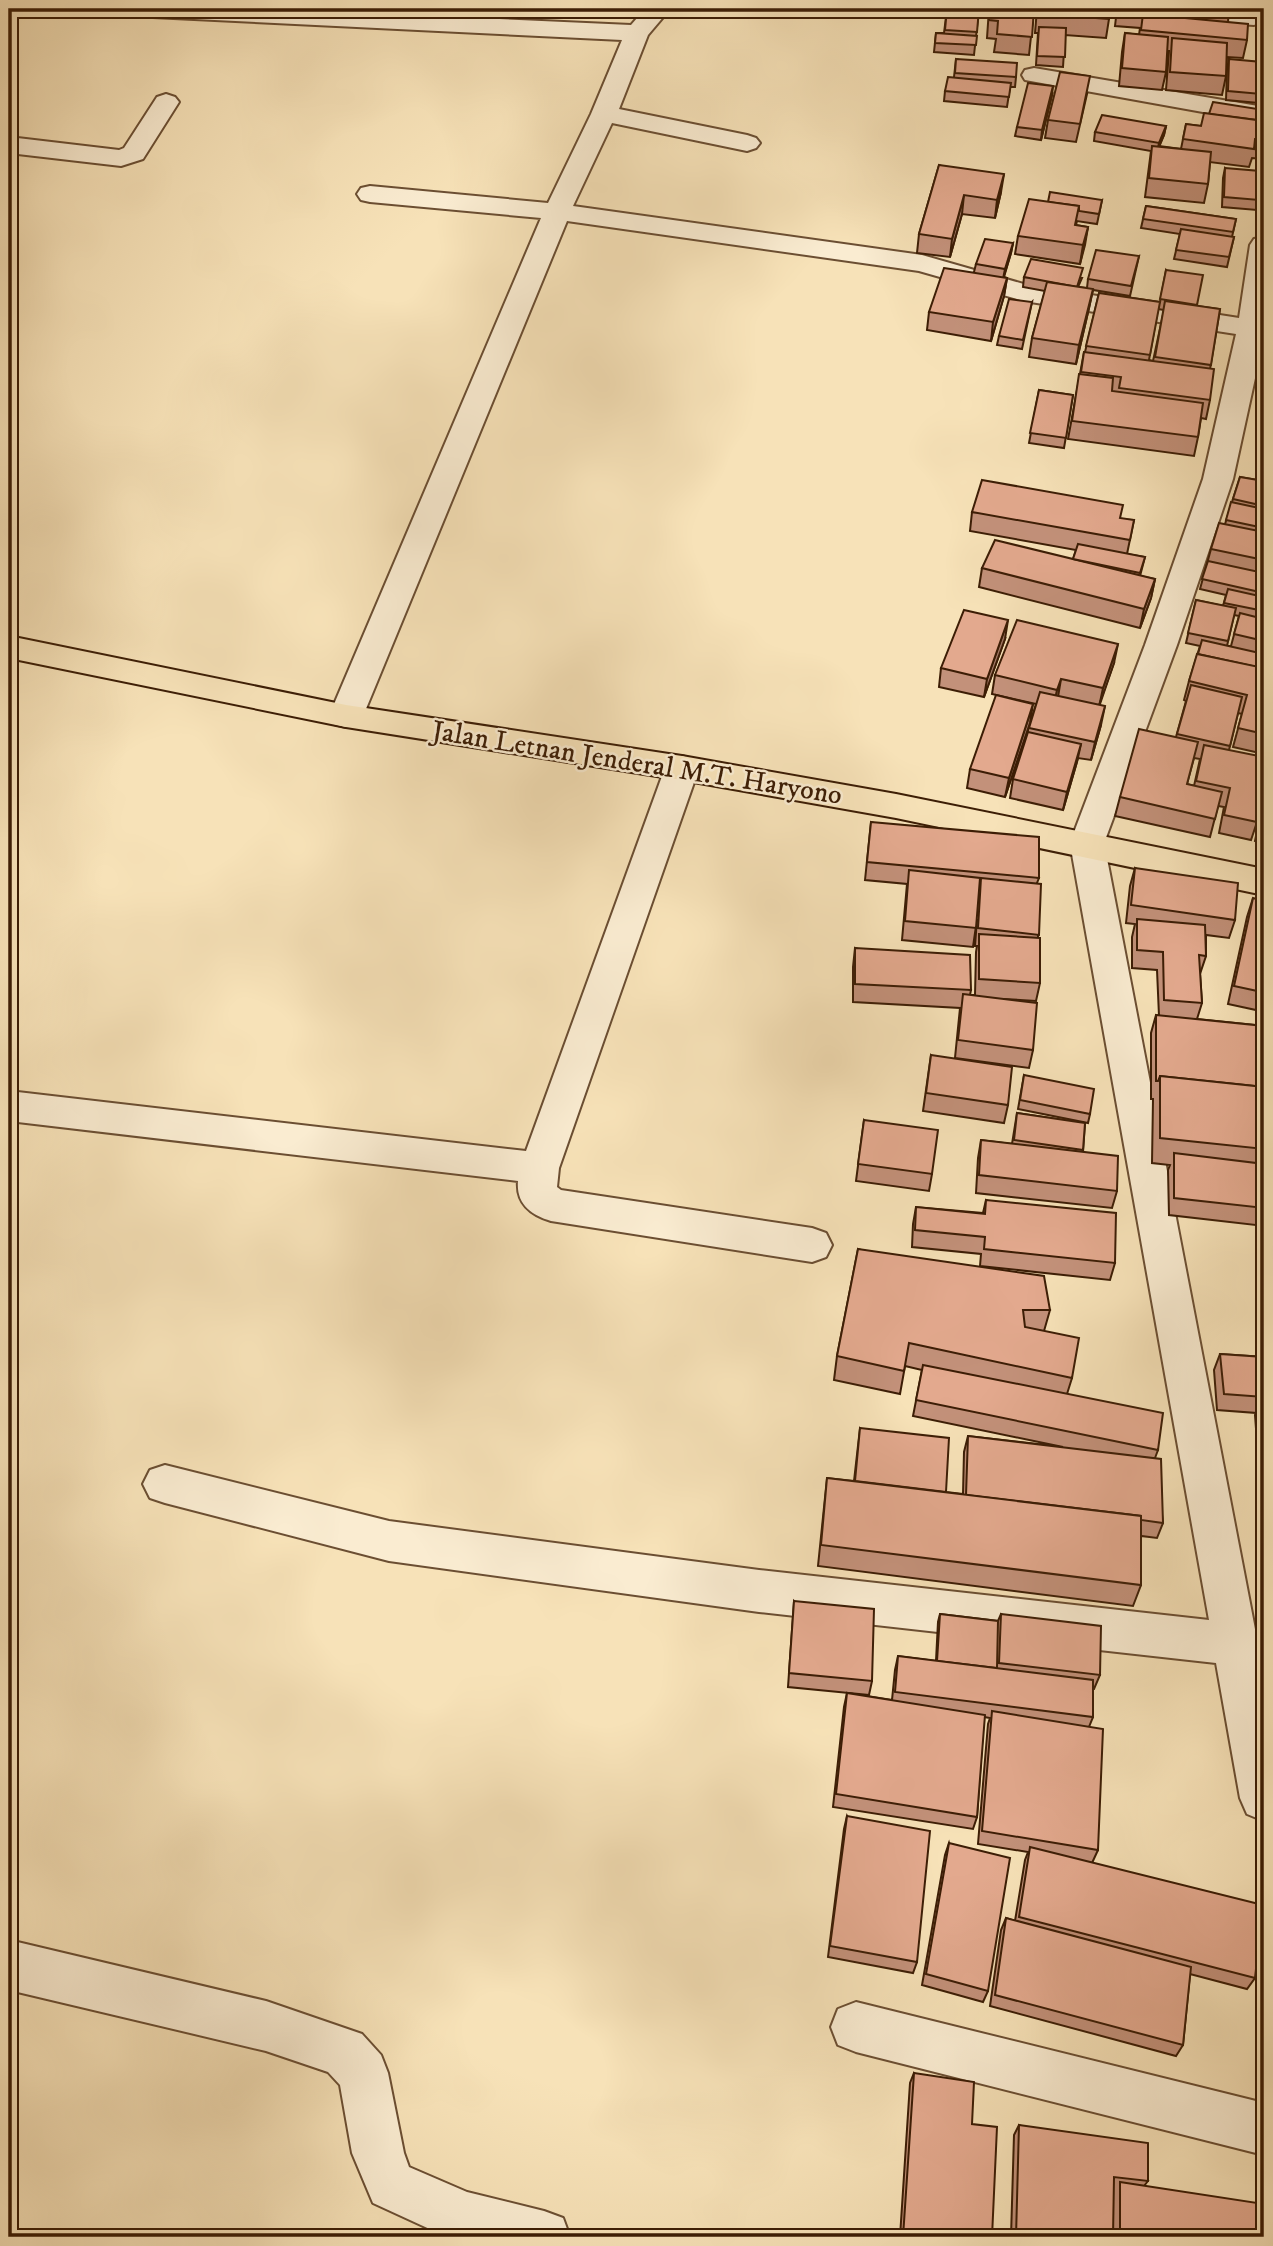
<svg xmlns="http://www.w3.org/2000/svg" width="1273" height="2246" viewBox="0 0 1273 2246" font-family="'IM FELL DW Pica',serif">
	<rect width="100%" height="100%" fill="#f7e2b8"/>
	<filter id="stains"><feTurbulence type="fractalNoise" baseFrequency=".00286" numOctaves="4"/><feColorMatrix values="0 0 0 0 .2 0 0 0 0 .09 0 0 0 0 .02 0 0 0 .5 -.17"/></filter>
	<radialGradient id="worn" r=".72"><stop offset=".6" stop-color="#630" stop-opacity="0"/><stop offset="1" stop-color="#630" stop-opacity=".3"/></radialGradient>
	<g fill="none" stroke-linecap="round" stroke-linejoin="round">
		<g stroke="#6b4e32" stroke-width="4">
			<g id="minor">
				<polygon points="120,9 280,9 631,25 645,9 670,9 648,35 619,109 747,135 756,138 760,143 756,148 747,151 612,123 573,206 922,255 1027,285 1239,318 1250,245 1254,239 1264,237 1264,337 1233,479 1177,645 1104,843 1264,1676 1264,1821 1247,1814 1240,1798 1216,1663 759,1612 389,1561 165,1503 150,1498 143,1484 150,1470 165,1465 389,1521 759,1570 1209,1620 1070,843 1145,645 1203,479 1236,334 1024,301 919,271 567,221 363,716 358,724 346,727 334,724 329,716 541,218 370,202 361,200 357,194 361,188 370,186 548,203 591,114 622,40 132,16 123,14"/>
				<polygon points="1105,9 1254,11 1263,13 1264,21 1254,25 1117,16 1108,14"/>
				<polygon points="1034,68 1264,107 1264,123 1025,80 1022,75 1025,70"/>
				<polygon points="166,94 175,97 179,102 143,159 121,166 9,153 9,137 119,150 124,148 157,97"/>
				<path d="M682 756 694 760 699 768 559 1168 557 1187 561 1190 812 1228 826 1233 832 1245 826 1257 812 1262 551 1221C531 1215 516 1204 518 1181L9 1121V1091L526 1151 665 768 670 760Z"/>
				<polygon points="9,1940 266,2001 362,2034 381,2055 388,2073 404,2153 409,2167 467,2192 544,2211 563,2218 570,2237 447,2237 373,2203 352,2153 340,2085 328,2072 266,2051 9,1990"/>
				<polygon points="856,2002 1264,2103 1264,2155 856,2052 838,2045 831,2027 838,2009"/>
			</g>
		</g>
		<g stroke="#3c1d05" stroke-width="4">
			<polygon id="major" points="9,636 346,705 682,756 896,794 1264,869 1264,895 896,818 682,780 346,727 9,658"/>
		</g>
		<use href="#minor" fill="#faecd1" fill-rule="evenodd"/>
		<use href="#major" fill="#f7e2b8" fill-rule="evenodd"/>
	</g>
	<g fill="#c3917a" stroke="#3c1d05" stroke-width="2" fill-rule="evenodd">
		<polygon points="947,9 979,9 974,55 934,52 936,33 944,33"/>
		<polygon points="989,9 1034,9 1029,55 994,52 996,39 987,38"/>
		<polygon points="1037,9 1109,9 1109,19 1106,38 1065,35 1063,67 1036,65 1038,33 1035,33"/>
		<polygon points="1117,9 1229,9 1228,22 1247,40 1243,58 1227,57 1226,76 1222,95 1166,90 1169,51 1167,51 1166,72 1162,90 1119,86 1122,52 1125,33 1139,35 1140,28 1115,26"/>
		<polygon points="956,59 1016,77 1015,87 1010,87 1007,107 944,101 945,91 954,77"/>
		<polygon points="1229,59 1261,94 1259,103 1226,100 1227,69"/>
		<polygon points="1087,94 1076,142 1045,138 1048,120"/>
		<polygon points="1052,95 1041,140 1015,136 1017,127"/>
		<polygon points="1264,110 1264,159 1252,158 1249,167 1210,162 1208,184 1204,203 1145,197 1151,151 1094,141 1095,132 1166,126 1164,135 1159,146 1181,149 1186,124 1201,126 1209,114"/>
		<polygon points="939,165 1001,192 995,218 962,214 950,257 917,253 919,234"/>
		<polygon points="1225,168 1259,200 1257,210 1222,207 1223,178"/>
		<polygon points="1102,200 1097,224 1077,221 1076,225 1088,227 1080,264 1015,254 1018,236"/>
		<polygon points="1146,206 1236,219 1232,237 1234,237 1227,267 1174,259 1180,234 1141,228"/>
		<polygon points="1013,243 1011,253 1004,277 1007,278 1004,296 991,341 927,330 929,312 974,272 976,264"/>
		<polygon points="1139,256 1130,296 1093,290 1089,308 1076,364 1029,357 1032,338 1045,291 1023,287 1024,277 1082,278 1078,287 1087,288 1088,279"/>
		<path d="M1166 270 1197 306 1220 309 1210 369V400L1206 419 1201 418 1198 437 1194 456 1068 439 1084 352H1085L1099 293 1160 302ZM1158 309 1164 310 1153 361 1149 360Z"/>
		<polygon points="1032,302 1022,349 997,345 999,336"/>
		<polygon points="1039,390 1073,395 1064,448 1029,443"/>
		<path d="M1240 477 1264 481V661H1262L1261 668H1264V754L1233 747 1242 714 1238 713 1229 750 1257 822 1251 840 1219 833 1224 807 1218 806 1210 837 1115 816 1120 797 1176 737 1186 701 1184 700 1189 681 1200 646 1186 643 1196 600 1223 606 1226 595 1200 589 1211 549 1225 524ZM1234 615 1239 616 1231 646H1227ZM1194 758 1200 759 1194 786 1187 784Z"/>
		<polygon points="972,512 1134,520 1127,554 1145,557 1140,576 1155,579 1151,598 1140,628 979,587 982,568 1073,559 1076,550 970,531"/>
		<polygon points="1005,639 984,697 939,687 941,668"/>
		<polygon points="1114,663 1099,705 1101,725 1091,760 1078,758 1063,810 1010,798 1013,779 1036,704 992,694 995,675"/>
		<polygon points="1030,723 1005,797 967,788 970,769"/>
		<polygon points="1264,796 1264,843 1255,841"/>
		<polygon points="871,822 1039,878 1037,883 1038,938 1040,983 1036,1001 1005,999 1033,1050 1029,1068 955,1058 960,1008 853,1002 853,967 855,948 971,990 970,995 975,995 976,952 977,946 975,946 977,919 973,947 902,940 907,884 865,880"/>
		<polygon points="1135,868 1235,920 1229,938 1206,935 1206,956 1200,974 1202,1003 1197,1019 1264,1026 1264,1226 1169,1215 1168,1170 1170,1165 1152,1163 1153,1099 1151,1099 1151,1033 1156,1015 1159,1016 1157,970 1132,968 1132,937 1135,924 1126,923 1130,886"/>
		<polygon points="1253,898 1262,992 1256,1010 1228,1004 1247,917"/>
		<polygon points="931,1055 1008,1105 1004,1123 923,1111"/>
		<polygon points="1024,1075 1090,1114 1088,1123 1018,1109"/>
		<polygon points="1017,1113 1085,1123 1083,1152 1117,1191 1112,1208 976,1193 978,1158 981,1140 1012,1144"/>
		<polygon points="864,1120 932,1174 929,1191 856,1181"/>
		<polygon points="986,1200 1115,1263 1110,1280 980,1266 981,1254 912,1247 913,1224 916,1207 983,1213"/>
		<polygon points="858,1249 1050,1310 1044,1331 1072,1378 1067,1394 1158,1450 1155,1458 1163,1523 1157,1538 1141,1536 1141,1585 1133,1606 818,1566 827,1478 854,1481 860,1428 946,1492 963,1494 964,1452 968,1436 1063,1447 913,1416 922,1370 905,1366 900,1394 834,1380 837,1356"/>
		<polygon points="1220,1354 1264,1357 1264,1509 1263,1509 1258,1459 1260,1456 1258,1456 1255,1415 1256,1413 1217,1410 1214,1370"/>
		<polygon points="794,1601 872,1681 869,1695 788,1687"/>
		<polygon points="940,1614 998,1621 1001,1614 1100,1675 1094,1689 1093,1689 1093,1717 1089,1727 1098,1850 1092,1863 1255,1978 1247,1989 1190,1974 1183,2045 1176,2056 990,2006 1001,1930 1006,1918 1015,1921 1025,1860 1028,1852 978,1844 988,1724 990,1718 984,1717 977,1817 973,1829 833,1807 844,1707 847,1693 892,1700 895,1670 898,1656 936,1661 938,1622"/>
		<polygon points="847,1816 917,1962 913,1973 828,1957 844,1829"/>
		<polygon points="949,1843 988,1991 983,2002 922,1985 945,1855"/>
		<polygon points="914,2073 972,2124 992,2237 900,2237 910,2083"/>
		<polygon points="1019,2125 1148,2181 1144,2186 1264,2237 1011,2237 1014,2135"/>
	</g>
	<g fill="#9f7663" stroke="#3c1d05" stroke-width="2">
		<polygon points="1053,86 1052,95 1041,140 1042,130"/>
		<polygon points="1166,126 1164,135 1157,152 1159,143"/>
		<polygon points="1004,174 1001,192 995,218 997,200"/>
		<polygon points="964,195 962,214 950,257 952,239"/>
		<polygon points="1088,227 1085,245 1080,264 1083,245"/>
		<polygon points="1013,243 1011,253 1003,279 1005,269"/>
		<polygon points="1007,278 1004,296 991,341 993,322"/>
		<polygon points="1093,289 1089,308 1076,364 1079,345"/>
		<polygon points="1155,579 1151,598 1140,628 1144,609"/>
		<polygon points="1008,620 1005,639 984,697 987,679"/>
		<polygon points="1118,644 1114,663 1099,707 1103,688"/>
		<polygon points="1061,679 1058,697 1053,708 1057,690"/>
		<polygon points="1033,704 1030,723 1005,797 1009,778"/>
		<polygon points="1105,706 1101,725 1091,760 1095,742"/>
		<polygon points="1081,744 1077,762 1063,810 1067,792"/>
	</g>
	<g fill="#e3a98e" stroke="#3c1d05" stroke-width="2">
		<polygon points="947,9 979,9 977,32 945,30"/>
		<polygon points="990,9 1034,9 1032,37 997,34 998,21 989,20"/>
		<polygon points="1038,9 1109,9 1109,19 1038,14"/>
		<polygon points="1124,9 1229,9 1229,17"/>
		<polygon points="1143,14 1248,24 1247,40 1141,30"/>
		<polygon points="1039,27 1066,28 1065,57 1037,56"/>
		<polygon points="936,33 977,36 976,45 935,43"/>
		<polygon points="1125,33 1168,37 1166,72 1122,68"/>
		<polygon points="1172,38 1227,43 1226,76 1170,72"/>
		<polygon points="956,59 1017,63 1016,77 955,73"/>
		<polygon points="1229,59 1262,62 1261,94 1228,91"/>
		<polygon points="1060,72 1090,76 1080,124 1048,120"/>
		<polygon points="948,77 1011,83 1009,97 945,91"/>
		<polygon points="1028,83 1053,86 1042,130 1017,127"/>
		<polygon points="1213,102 1264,110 1264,121 1209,114"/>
		<polygon points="1204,113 1264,121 1264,140 1255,139 1254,149 1183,139 1186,124 1201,126"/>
		<polygon points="1102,115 1166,126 1159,143 1095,132"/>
		<polygon points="1152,146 1211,152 1208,184 1149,178"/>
		<polygon points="939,165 1004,174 997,200 964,195 952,239 919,234"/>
		<polygon points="1225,168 1260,171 1259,200 1224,197"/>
		<polygon points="1050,192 1102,200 1099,214 1079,211 1079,206 1048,202"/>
		<polygon points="1029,199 1079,206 1075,225 1088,227 1083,245 1018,236"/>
		<polygon points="1146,206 1236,219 1233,232 1143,219"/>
		<polygon points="1181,229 1234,237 1229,257 1176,250"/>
		<polygon points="985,239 1013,243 1005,269 976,264"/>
		<polygon points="1096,250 1139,256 1131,286 1088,279"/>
		<polygon points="1031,259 1083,268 1077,287 1024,277"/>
		<polygon points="944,268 1007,278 993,322 929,312"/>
		<polygon points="1166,270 1203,275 1197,305 1160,299"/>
		<polygon points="1047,282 1093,289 1079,345 1032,338"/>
		<polygon points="1099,293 1160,302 1150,355 1086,346"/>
		<polygon points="1009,299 1032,302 1023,340 999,336"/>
		<polygon points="1165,301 1220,309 1211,365 1155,357"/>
		<polygon points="1084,352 1214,369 1210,400 1119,388 1121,377 1081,372"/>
		<polygon points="1079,374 1113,378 1112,391 1203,403 1198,437 1072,421"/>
		<polygon points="1039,390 1073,395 1066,438 1030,433"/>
		<polygon points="1240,477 1264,481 1264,506 1233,499"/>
		<polygon points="982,480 1123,505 1120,518 1134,520 1130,540 972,512"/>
		<polygon points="1231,502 1264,509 1264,528 1226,520"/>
		<polygon points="1219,523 1264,532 1264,560 1211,549"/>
		<polygon points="995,540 1155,579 1144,609 982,568"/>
		<polygon points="1078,544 1145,557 1140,573 1073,559"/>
		<polygon points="1208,561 1264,573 1264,593 1202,579"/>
		<polygon points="1228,589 1264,597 1264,611 1224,603"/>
		<polygon points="1196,600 1236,608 1228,641 1188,633"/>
		<polygon points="964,610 1008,620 987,679 941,668"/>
		<polygon points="1240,613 1264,619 1264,641 1234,634"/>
		<polygon points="1017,620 1118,644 1103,688 1061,679 1057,690 995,675"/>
		<polygon points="1202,640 1264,654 1261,668 1198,654"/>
		<polygon points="1197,654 1264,668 1264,734 1238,728 1247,695 1189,681"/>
		<polygon points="1191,685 1242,697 1230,746 1177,734"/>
		<polygon points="1040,692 1105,706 1095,742 1029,728"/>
		<polygon points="996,695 1033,704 1009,778 970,769"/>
		<polygon points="1139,729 1198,742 1187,784 1222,792 1215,819 1120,797"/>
		<polygon points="1028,732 1081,744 1067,792 1013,779"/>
		<polygon points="1204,745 1264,757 1264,788 1257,822 1224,815 1230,788 1196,781"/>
		<polygon points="1264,807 1264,823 1261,823"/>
		<polygon points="871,822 1039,837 1039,878 867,862"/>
		<polygon points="1135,868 1238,883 1235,920 1131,905"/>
		<polygon points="909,870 980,878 976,928 905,921"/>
		<polygon points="981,878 1041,884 1039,935 978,928"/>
		<polygon points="1253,898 1264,901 1264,980 1262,992 1234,986"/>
		<polygon points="1137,919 1205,925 1206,956 1199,955 1202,1003 1164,1000 1163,952 1137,950"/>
		<polygon points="979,934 1040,938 1040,983 979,979"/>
		<polygon points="855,948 970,955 971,990 855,984"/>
		<polygon points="963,994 1037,1003 1033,1050 958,1040"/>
		<polygon points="1156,1015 1264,1026 1264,1087 1160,1076 1158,1081 1156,1081"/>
		<polygon points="931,1055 1012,1067 1008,1105 926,1093"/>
		<polygon points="1024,1075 1094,1089 1090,1114 1020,1100"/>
		<polygon points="1160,1076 1264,1087 1264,1149 1160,1138"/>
		<polygon points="1017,1113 1085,1123 1083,1150 1014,1140"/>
		<polygon points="864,1120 938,1130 932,1174 858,1164"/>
		<polygon points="981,1140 1118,1156 1117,1191 979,1175"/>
		<polygon points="1174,1153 1264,1164 1264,1208 1174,1198"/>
		<polygon points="986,1200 1116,1213 1115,1263 984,1249 985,1237 915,1230 916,1207 985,1214"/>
		<polygon points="858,1249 1044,1276 1050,1310 1023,1310 1025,1327 1079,1338 1072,1378 909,1343 904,1371 837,1356"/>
		<polygon points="1220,1354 1264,1357 1264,1397 1224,1394"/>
		<polygon points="923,1365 1163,1413 1158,1450 916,1400"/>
		<polygon points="1262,1399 1264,1399 1264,1424"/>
		<polygon points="860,1428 949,1438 946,1492 855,1481"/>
		<polygon points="968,1436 1161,1459 1163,1523 1141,1520 1141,1516 966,1495"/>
		<polygon points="827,1478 1141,1516 1141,1585 821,1545"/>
		<polygon points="794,1601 874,1609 872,1681 789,1673"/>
		<polygon points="940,1614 998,1621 997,1668 937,1661"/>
		<polygon points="1001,1614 1101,1626 1100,1675 999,1663"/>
		<polygon points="898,1656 1093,1680 1093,1717 895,1692"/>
		<polygon points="847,1693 985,1715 977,1817 836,1794"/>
		<polygon points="992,1711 1103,1729 1098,1850 982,1831"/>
		<polygon points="847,1816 930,1831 917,1962 830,1946"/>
		<polygon points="949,1843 1010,1858 988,1991 926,1974"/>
		<polygon points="1030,1847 1263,1905 1255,1978 1019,1917"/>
		<polygon points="1006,1918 1191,1967 1183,2045 995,1995"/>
		<polygon points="914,2073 974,2082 972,2124 997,2127 992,2237 903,2237"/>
		<polygon points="1019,2125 1148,2143 1148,2181 1114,2177 1113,2237 1016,2237"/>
		<polygon points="1120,2182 1264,2204 1264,2237 1120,2237"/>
	</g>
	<g text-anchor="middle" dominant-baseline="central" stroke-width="5" stroke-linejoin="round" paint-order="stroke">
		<g font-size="28" fill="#3c1d05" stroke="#faecd1">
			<text transform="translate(637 763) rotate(9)">Jalan Letnan Jenderal M.T. Haryono</text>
		</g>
	</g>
	<rect width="1273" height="2246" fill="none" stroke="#f7e2b8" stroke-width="35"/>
	<rect x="10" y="10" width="1252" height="2225" fill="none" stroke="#3c1d05" stroke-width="3.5"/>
	<rect x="18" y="18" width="1238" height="2211" fill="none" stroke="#3c1d05" stroke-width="2"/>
	<rect width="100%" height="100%" filter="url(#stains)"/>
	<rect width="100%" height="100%" fill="url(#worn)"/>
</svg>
